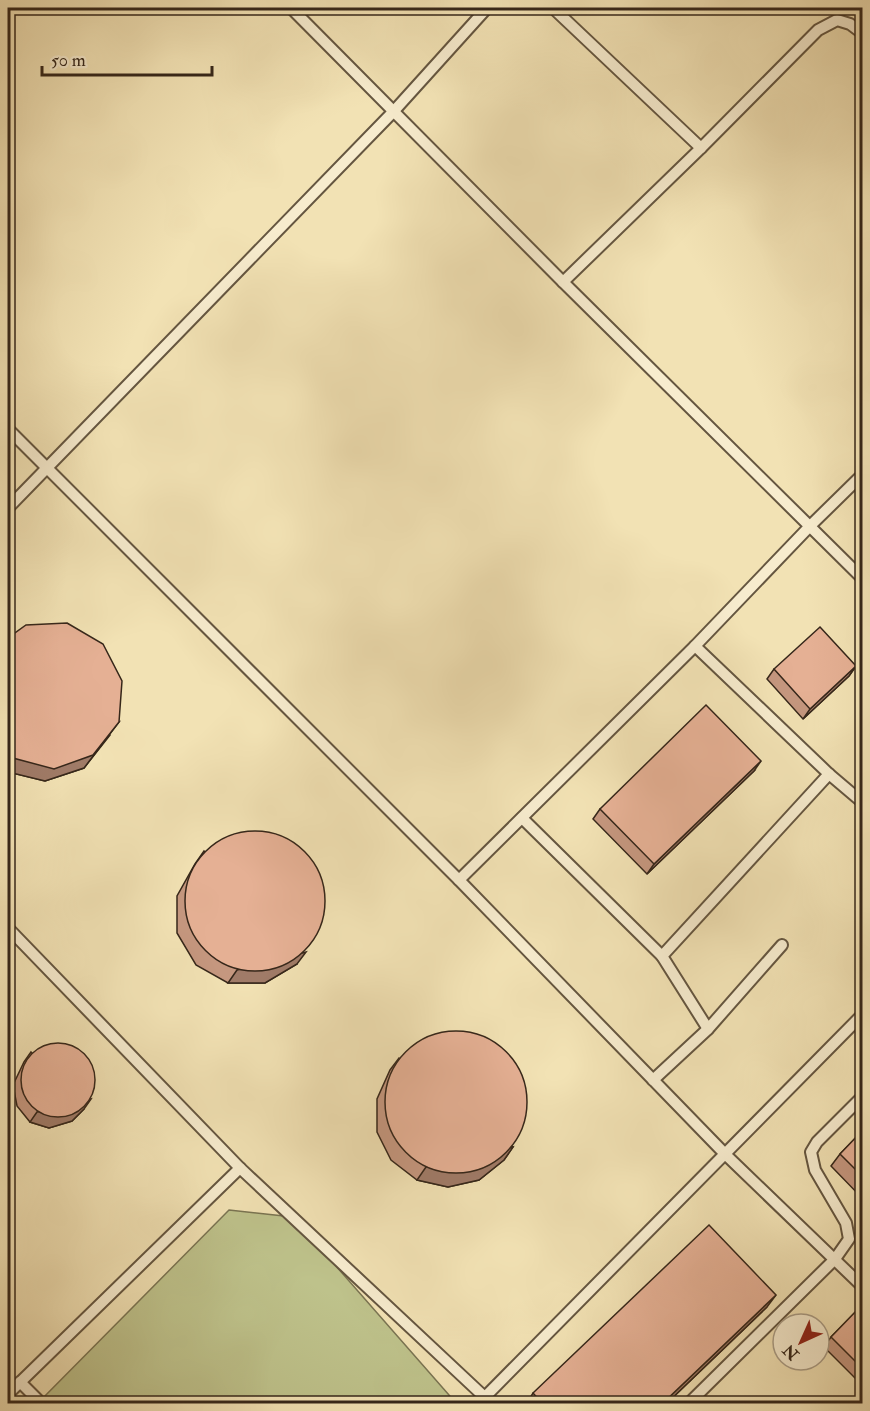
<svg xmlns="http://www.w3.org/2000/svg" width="870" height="1411" viewBox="0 0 870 1411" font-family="'IM FELL Double Pica',serif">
	<rect width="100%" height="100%" fill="#f2e2b4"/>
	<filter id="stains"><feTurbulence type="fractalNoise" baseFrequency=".00333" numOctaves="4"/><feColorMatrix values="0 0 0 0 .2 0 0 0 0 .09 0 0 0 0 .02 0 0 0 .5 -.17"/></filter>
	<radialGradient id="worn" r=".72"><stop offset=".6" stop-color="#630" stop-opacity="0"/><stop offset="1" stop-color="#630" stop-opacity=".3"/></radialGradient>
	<polygon fill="#bec28b" stroke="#7a7452" stroke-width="1.5" points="229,1210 293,1217 456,1403 37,1404"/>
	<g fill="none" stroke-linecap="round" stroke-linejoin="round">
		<g stroke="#655640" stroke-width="14">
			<g id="lane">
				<polyline points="291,8 563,282 862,578"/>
				<polyline points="553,8 701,148"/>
				<polyline points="563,282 701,148 818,30 837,20 850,24 862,33"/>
				<polyline points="8,429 459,880 726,1155 862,1286"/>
				<polyline points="8,508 393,112 487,8"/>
				<polyline points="695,646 829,774 862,802"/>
				<polyline points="522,818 662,956"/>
				<polyline points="459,880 695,646 810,526 862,475"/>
				<polyline points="8,928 240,1168 492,1404"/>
				<polyline points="708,1029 662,956 829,774"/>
				<polyline points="653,1080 708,1029 782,945"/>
				<polyline points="20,1382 42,1404"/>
				<polyline points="8,1394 240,1168"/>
				<polyline points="478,1404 862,1015"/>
				<polyline points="688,1404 835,1259 849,1239 846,1223 815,1170 811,1152 817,1142 862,1097"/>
			</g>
		</g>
		<use href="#lane" stroke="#f7ecce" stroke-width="10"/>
	</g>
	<g fill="#c5977f" stroke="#36271a" stroke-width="1.5">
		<polygon points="8,638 110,735 84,768 45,781 8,772"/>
		<polygon points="856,666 849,676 803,719 767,679 774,669"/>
		<polygon points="754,771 647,874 593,819 600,809"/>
		<polygon points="204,851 297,964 265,983 228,983 196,965 177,933 177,896 195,864"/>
		<polygon points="31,1052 84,1109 72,1121 49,1128 30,1122 17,1106 13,1085 24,1062"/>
		<polygon points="399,1058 513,1147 504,1160 479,1180 448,1187 417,1180 391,1160 377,1132 377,1099 390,1070"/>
		<polygon points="862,1131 862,1198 831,1166 840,1154"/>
		<polygon points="862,1305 862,1385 824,1347 831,1337"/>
		<polygon points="767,1307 666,1404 526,1404 533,1393"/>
	</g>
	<g fill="#a07b68" stroke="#36271a" stroke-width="1.5">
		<polygon points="856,666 849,676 803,719 810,709"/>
		<polygon points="119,722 84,768 45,781 8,772 8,766 13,758"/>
		<polygon points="761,761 754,771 647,874 654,864"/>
		<polygon points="306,952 297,964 265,983 228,983 237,970"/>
		<polygon points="91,1099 84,1109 72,1121 49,1128 30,1122 37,1112"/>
		<polygon points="513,1147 504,1160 479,1180 448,1187 417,1180 426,1167"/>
		<polygon points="776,1295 767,1307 666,1404 662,1404"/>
	</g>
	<g fill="#e5b094" stroke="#36271a" stroke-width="1.5">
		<polygon points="67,623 103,644 122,681 119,722 93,755 54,769 13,758 8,752 8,638 26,625"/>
		<polygon points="820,627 856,666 810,709 774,669"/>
		<polygon points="706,705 761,761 654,864 600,809"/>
		<circle cx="255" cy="901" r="70"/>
		<circle cx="456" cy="1102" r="71"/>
		<circle cx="58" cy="1080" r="37"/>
		<polygon points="862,1131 862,1176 840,1154"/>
		<polygon points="709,1225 776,1295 662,1404 543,1404 533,1393"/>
		<polygon points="862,1305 862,1368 831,1337"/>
	</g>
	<rect width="870" height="1411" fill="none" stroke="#f2e2b4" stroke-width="30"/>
	<rect x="9" y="9" width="852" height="1393" fill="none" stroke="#36271a" stroke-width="3"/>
	<rect x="15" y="15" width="840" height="1381" fill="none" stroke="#36271a" stroke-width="1.5"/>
	<g transform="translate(801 1342) rotate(225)"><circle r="28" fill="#f7ecce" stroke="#aa9d86" stroke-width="1.5"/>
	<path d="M0-4.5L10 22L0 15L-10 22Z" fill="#8f2418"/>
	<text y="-9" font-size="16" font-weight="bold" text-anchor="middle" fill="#36271a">N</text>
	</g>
	<path d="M42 66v9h170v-9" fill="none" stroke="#36271a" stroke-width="3"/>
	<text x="51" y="66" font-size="18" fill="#36271a" stroke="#f7ecce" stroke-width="4.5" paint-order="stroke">50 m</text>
	<rect width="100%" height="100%" filter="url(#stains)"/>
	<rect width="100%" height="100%" fill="url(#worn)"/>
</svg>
